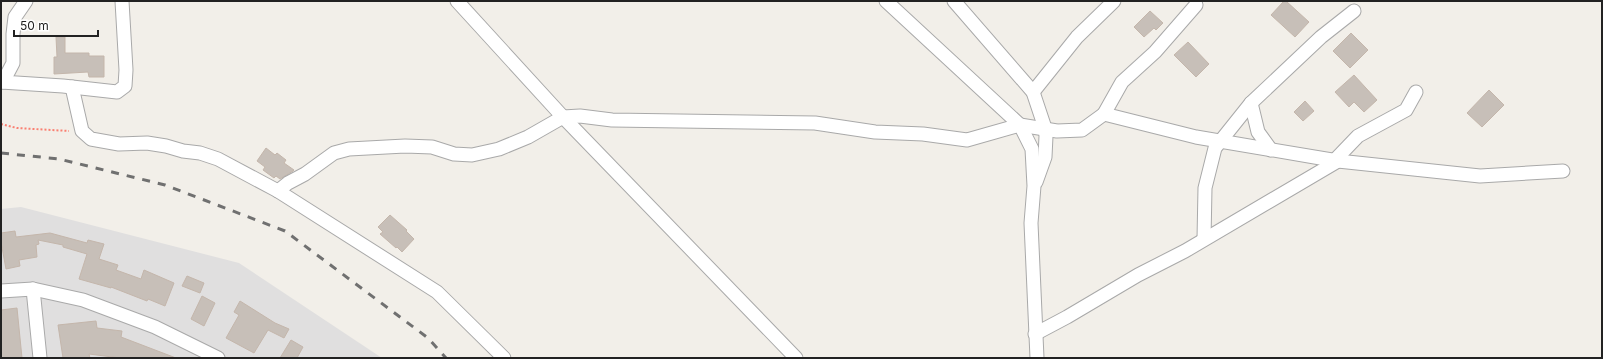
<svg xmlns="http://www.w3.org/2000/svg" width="1603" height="359" viewBox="0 0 1603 359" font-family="Inter,sans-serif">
	<rect width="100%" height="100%" fill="#f2efe9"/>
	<polygon fill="#e0dfdf" points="21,207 239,263 382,358 1,358 1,209"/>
	<g fill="#c7bfb8" stroke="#c4b6ab">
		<polygon points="1284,1 1286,1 1309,22 1295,37 1271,15"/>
		<polygon points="1150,11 1163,23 1156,30 1154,28 1144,37 1134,27"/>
		<polygon points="1351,33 1368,50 1350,68 1333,51"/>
		<polygon points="56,37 65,37 65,53 89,53 89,56 104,56 104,77 89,77 88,72 54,74 54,57 57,57"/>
		<polygon points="1188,42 1209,64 1196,77 1174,55"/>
		<polygon points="1354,75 1377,100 1364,112 1354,102 1349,107 1335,92"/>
		<polygon points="1489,90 1504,105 1482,127 1467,113"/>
		<polygon points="1305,101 1314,111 1303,121 1294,112"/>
		<polygon points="266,148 275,155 277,153 286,160 284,163 294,170 293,171 280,179 276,176 274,178 263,170 265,167 257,161"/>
		<polygon points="390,215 407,230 406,231 414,239 402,252 397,247 396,248 380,234 383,232 378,227"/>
		<polygon points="15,231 16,237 50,233 87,243 88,240 104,244 99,259 118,265 116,270 141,279 144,270 174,283 165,306 148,299 147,301 111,287 111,288 79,279 87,254 63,247 63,245 38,240 39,244 36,245 37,257 19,260 20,266 6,269 1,242 1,233"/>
		<polygon points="187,276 204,283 200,293 182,286"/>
		<polygon points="202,296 215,303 204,326 191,319"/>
		<polygon points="240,301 275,323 289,329 284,338 268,330 254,353 226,338 239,315 234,312"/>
		<polygon points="17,308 22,358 1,358 1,310"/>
		<polygon points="96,321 97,328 122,331 121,337 176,358 120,358 89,354 90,358 63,358 58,325"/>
		<polygon points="291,340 303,347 297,358 280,358"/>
	</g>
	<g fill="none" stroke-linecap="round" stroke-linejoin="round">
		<g stroke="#a9a9a9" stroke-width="15">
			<g id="street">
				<polyline points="457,1 563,117 796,358"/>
				<polyline points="886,1 1020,125 1032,149 1034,186 1031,223 1037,358"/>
				<polyline points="954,1 1033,92 1045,128 1046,136 1045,157 1036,182"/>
				<polyline points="1,82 63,86 117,92 125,86 126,70 122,1"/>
				<polyline points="3,82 13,63 13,34 15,17 26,1"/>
				<polyline points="72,87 82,131 91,139 119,144 147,143 166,146 183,151 200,153 218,159 278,191 437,292 504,358"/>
				<polyline points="1033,92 1077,37 1114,1"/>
				<polyline points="1251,103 1258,132 1271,150"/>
				<polyline points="1104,114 1122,82 1155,52 1196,5"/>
				<polyline points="1334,161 1358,136 1406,110 1416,92"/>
				<polyline points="278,191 288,183 305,174 334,153 349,149 405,146 432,147 454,154 472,155 499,149 528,137 563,117 580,116 612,120 815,123 875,132 923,134 967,140 1020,125 1057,131 1082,130 1104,114 1196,137 1338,161 1480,176 1563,171"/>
				<polyline points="1204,239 1205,188 1215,148 1251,103 1321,37 1354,11"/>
				<polyline points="33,289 40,358"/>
				<polyline points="1,291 33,289 83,300 155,327 218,358"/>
				<polyline points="1035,334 1067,317 1138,275 1185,251 1338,161"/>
			</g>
		</g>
		<polyline stroke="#fa8072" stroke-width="2" stroke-dasharray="2 2" stroke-linecap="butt" points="1,124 17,128 69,131"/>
		<use href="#street" stroke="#fff" stroke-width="13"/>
		<polyline stroke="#707070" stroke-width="3" stroke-dasharray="8 8" stroke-linecap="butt" points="1,153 59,159 165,185 285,231 428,338 446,358"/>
	</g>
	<rect width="1603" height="359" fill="none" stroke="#222222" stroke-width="4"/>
	<path d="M14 30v6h84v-6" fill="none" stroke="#222222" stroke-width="2"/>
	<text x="20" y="30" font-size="12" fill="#222222" stroke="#ffffff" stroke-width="3" paint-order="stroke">50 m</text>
</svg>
